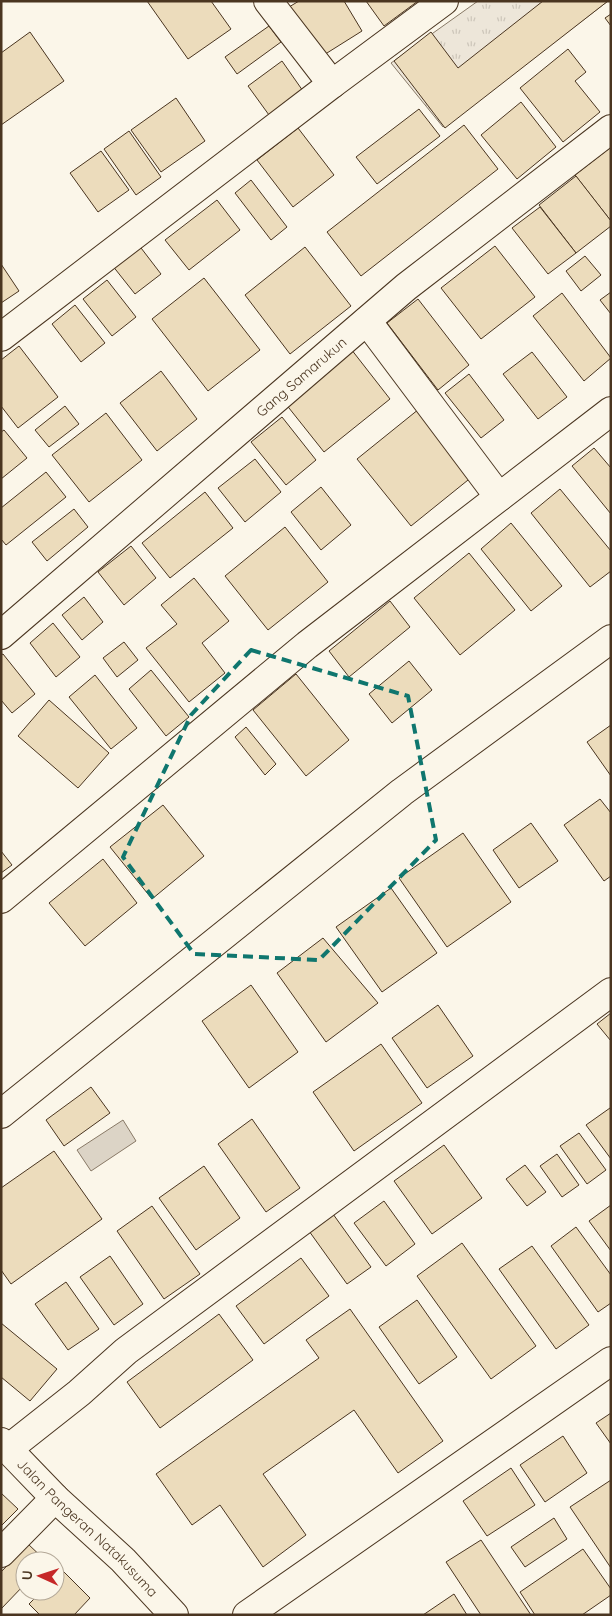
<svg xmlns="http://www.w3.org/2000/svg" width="612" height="1616" viewBox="0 0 612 1616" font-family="Quicksand,sans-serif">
	<defs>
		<pattern id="park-tufts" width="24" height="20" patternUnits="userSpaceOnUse" patternTransform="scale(1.25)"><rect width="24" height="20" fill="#ede6d9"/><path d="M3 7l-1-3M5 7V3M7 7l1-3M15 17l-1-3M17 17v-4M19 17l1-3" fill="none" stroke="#cdc6ba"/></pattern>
	</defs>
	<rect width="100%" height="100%" fill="#fbf6e9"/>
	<polygon fill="url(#park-tufts)" stroke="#887966" points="478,1 608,1 443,127 391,63"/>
	<polygon fill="#dcd4c6" stroke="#887966" points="123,1120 136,1141 91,1171 77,1150"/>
	<g fill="#ecdcbc" stroke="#4a3520">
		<polygon points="147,1 211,1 231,29 188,59"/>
		<polygon points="299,1 344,1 362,31 319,58 289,7"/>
		<polygon points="366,1 418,1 384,26"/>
		<polygon points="543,1 608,1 445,128 394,61 431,32 458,68"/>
		<polygon points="611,14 611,26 605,18"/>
		<polygon points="269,26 281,42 237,74 225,57"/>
		<polygon points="30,32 64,81 1,125 1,53"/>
		<polygon points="568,49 586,72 575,81 600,112 563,142 520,88"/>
		<polygon points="282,61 303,91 269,115 248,86"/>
		<polygon points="176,98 205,141 161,172 131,130"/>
		<polygon points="521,102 556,147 517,179 481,135"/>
		<polygon points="419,109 440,136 377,184 356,157"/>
		<polygon points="464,125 498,169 361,276 327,232"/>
		<polygon points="298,128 334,175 293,207 257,160"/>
		<polygon points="129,131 161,177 136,195 104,149"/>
		<polygon points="611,147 611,221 575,175"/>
		<polygon points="101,151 129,190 98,212 70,173"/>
		<polygon points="576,176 611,221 611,226 576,253 539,205"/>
		<polygon points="251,180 287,227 271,240 235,193"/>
		<polygon points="217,200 240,230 189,270 165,240"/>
		<polygon points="540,207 576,253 548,274 512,228"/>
		<polygon points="138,244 161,274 135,294 112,265"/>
		<polygon points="495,246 535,297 481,339 441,288"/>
		<polygon points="305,247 351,306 290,354 245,295"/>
		<polygon points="585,256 601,275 581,291 566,271"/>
		<polygon points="1,264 19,291 1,303"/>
		<polygon points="204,278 260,350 208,391 152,319"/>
		<polygon points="107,280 136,317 112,336 83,299"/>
		<polygon points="611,292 611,314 600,300"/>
		<polygon points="562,293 611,358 584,381 533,316"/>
		<polygon points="418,299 469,365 438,390 387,323"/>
		<polygon points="75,305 105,343 81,362 52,324"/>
		<polygon points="19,346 58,397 18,428 1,406 1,360"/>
		<polygon points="351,349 390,399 324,452 285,403"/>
		<polygon points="532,352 567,397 538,419 503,374"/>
		<polygon points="161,371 197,419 157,451 120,403"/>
		<polygon points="469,374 504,420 481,438 445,393"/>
		<polygon points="65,406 79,424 49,447 35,430"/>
		<polygon points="419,409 473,476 411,526 357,459"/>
		<polygon points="106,413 142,460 89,502 52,455"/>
		<polygon points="282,417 316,460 286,485 251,442"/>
		<polygon points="4,430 27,458 1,479 1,432"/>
		<polygon points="594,448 611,468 611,514 572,466"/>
		<polygon points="255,459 281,492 245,522 218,488"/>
		<polygon points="46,472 66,497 6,545 1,539 1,508"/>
		<polygon points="321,487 351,525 321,550 291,512"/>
		<polygon points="560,489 611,551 611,571 590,587 531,513"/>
		<polygon points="205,492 233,528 170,578 142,543"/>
		<polygon points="74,509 88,527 47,561 32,542"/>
		<polygon points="511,523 562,586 531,611 481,549"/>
		<polygon points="285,527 328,582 268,630 225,576"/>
		<polygon points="131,546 156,578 124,605 98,572"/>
		<polygon points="469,553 515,610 460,655 414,598"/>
		<polygon points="194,578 229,621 202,643 225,673 189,702 146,648 177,624 161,605"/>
		<polygon points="84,597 103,622 82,640 62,615"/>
		<polygon points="390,601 410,627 349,677 329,651"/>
		<polygon points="53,623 80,657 56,677 30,643"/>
		<polygon points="124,642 138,660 117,677 103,658"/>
		<polygon points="3,654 35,694 12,713 1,700 1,655"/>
		<polygon points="409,661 432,690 392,723 369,694"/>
		<polygon points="151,670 189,717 166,736 129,689"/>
		<polygon points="296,674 349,740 306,776 253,710"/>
		<polygon points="95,675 137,728 111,749 69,697"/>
		<polygon points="49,700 109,753 78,788 18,736"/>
		<polygon points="611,725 611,776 587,742"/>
		<polygon points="246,727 276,764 265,775 235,737"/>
		<polygon points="600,799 611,813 611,876 604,881 564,825"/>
		<polygon points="163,805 204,856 152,899 110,847"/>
		<polygon points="531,823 558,861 519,888 493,850"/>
		<polygon points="463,833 511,902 447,947 399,878"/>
		<polygon points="1,851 12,865 1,873"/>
		<polygon points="103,859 137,903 85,946 49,903"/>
		<polygon points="391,888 437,953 382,992 336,927"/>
		<polygon points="323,938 378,1003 326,1042 277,973"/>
		<polygon points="251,985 298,1052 249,1088 202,1021"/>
		<polygon points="438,1005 473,1056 427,1088 392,1038"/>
		<polygon points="611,1013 611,1041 597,1024"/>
		<polygon points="381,1044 422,1103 354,1151 313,1092"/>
		<polygon points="91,1087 110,1113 64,1146 46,1120"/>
		<polygon points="610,1108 611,1109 611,1159 586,1125"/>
		<polygon points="252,1119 300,1188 266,1212 218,1144"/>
		<polygon points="579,1133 606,1170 587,1184 560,1146"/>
		<polygon points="444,1145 482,1198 432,1234 394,1181"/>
		<polygon points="54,1151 102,1219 11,1284 1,1270 1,1188"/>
		<polygon points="557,1154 579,1185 562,1197 540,1166"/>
		<polygon points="525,1165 546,1192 527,1206 506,1179"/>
		<polygon points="204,1166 240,1218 196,1250 159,1198"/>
		<polygon points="384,1201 415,1244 386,1266 354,1223"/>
		<polygon points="611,1205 611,1251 589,1221"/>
		<polygon points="152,1206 200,1274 164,1299 117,1231"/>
		<polygon points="333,1214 371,1267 347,1284 309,1231"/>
		<polygon points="576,1227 611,1275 611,1303 598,1312 551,1246"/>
		<polygon points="462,1243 536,1346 491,1379 417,1276"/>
		<polygon points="532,1246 589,1325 556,1349 499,1269"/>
		<polygon points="110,1256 143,1304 114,1325 80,1277"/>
		<polygon points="301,1258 329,1296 264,1344 236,1306"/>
		<polygon points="66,1282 99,1329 68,1350 35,1304"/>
		<polygon points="417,1300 457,1357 419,1384 379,1327"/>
		<polygon points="350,1309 443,1441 398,1473 354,1410 263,1474 306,1535 263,1567 220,1505 192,1525 156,1474 319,1358 306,1340"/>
		<polygon points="219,1314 253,1360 160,1428 127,1382"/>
		<polygon points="1,1323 57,1369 30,1401 1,1377"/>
		<polygon points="611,1413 611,1444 596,1423"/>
		<polygon points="563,1436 587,1473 545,1502 520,1465"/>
		<polygon points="511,1468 535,1505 487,1536 463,1501"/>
		<polygon points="611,1480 611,1568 570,1507"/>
		<polygon points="1,1493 18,1509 1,1526"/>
		<polygon points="554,1518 567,1539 525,1567 511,1547"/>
		<polygon points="481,1540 531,1615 481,1615 446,1562"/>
		<polygon points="28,1544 46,1561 25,1561 25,1584 1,1609 1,1572"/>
		<polygon points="583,1549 611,1589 611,1595 582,1615 535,1615 520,1592"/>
		<polygon points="62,1570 90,1598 74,1615 40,1615 29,1604 42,1591 55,1591 55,1577"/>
		<polygon points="454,1594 467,1615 423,1615"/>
	</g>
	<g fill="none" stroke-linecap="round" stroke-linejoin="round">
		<g stroke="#4a3520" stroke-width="30">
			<g id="street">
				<polyline points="332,84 444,1"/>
				<polyline points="367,321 499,497"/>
				<polyline points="1,337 332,84 268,1"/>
				<path id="s1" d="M1 635 406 287 611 129"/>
				<polyline points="1,899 307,645 611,411"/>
				<polyline points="1,1114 402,792 611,639"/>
				<polyline points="8,1449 79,1393 126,1351 611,992"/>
				<polyline points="1,1553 55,1498"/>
				<polyline points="247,1615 611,1361"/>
			</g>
		</g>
		<g stroke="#4a3520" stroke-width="30">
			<g id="secondary">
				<path id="s2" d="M1 1442 55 1498 123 1560 174 1615"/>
			</g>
		</g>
		<use href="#street" stroke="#fbf6e9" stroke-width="28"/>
		<use href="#secondary" stroke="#fbf6e9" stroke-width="28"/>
	</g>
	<path fill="none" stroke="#0f766e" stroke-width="4" stroke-dasharray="10 6" stroke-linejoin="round" d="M251 650 408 696 436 840 319 960 194 954 123 857 191 715Z"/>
	<g text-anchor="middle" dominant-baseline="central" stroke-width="4" stroke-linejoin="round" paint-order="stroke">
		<g font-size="14" fill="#4a3520" stroke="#fbf6e9">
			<text stroke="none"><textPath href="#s1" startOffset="396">Gang Samarukun</textPath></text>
			<text stroke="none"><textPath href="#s2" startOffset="122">Jalan Pangeran Natakusuma</textPath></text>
		</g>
	</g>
	<rect width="612" height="1616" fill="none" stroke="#4a3520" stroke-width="5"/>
	<g transform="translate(40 1576) rotate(273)"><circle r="24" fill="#fbf6e9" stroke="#b4a999"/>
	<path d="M0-4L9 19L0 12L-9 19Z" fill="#c62828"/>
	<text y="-8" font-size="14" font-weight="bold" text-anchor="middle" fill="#4a3520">U</text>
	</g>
</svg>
